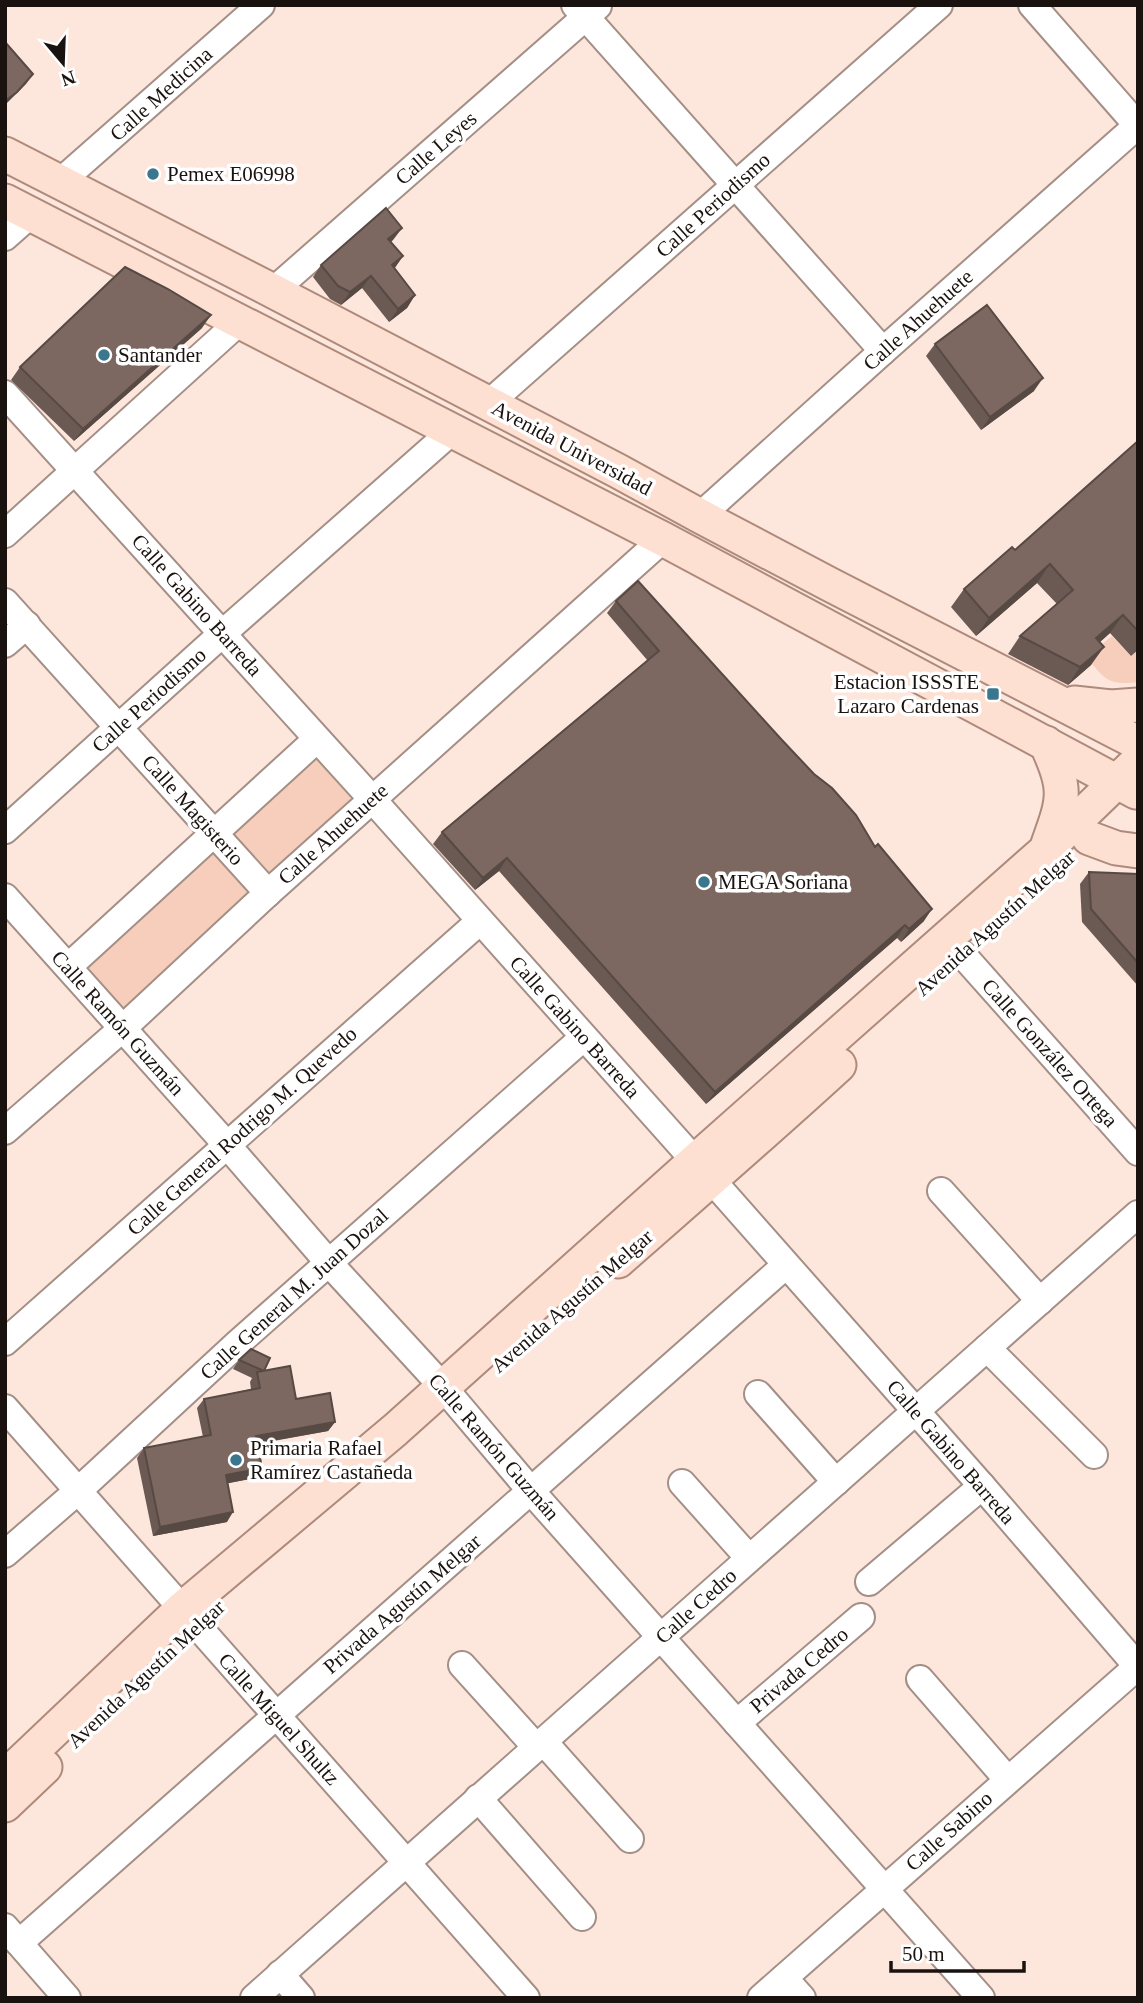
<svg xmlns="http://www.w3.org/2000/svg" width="1143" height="2003" viewBox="0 0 1143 2003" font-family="Georgia,serif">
	<rect width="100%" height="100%" fill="#fde6dc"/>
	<g fill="#f7cdbb">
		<path d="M1112 636 1131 656 1138 650V682C1104 687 1103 675 1082 652L1095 650Z"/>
		<polygon points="317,739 372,799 123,1028 68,967"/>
	</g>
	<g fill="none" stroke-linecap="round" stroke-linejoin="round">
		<g stroke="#a48f86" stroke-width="30">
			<g id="minor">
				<polyline points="575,5 883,351"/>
				<polyline points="1032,5 1138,126"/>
				<polyline points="60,182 261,5"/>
				<polyline points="5,237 31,214"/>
				<polyline points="273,291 598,6"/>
				<polyline points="5,394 372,799 695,1161 982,1486 1138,1667"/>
				<polyline points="488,404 939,5"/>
				<polyline points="700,516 883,351 1138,125"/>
				<polyline points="5,534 239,322"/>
				<polyline points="5,602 268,893"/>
				<polyline points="5,644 27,625"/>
				<polyline points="5,830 223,633 452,431"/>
				<polyline points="5,897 227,1145 329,1263 443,1387 531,1491 981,1998"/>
				<polyline points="962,954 1138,1152"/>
				<polyline points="68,967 317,739"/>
				<polyline points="5,1131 123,1028 268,893 663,539"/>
				<polyline points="941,1191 1040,1301"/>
				<polyline points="5,1342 480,921"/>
				<polyline points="987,1348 1094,1455"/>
				<polyline points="758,1394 836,1482"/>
				<polyline points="5,1408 526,1998"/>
				<polyline points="682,1483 749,1558"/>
				<polyline points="5,1554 79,1490 238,1343 584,1037"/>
				<polyline points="869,1582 982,1486"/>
				<polyline points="462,1665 536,1747"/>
				<polyline points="920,1679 1008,1780"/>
				<polyline points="737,1723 861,1617"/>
				<polyline points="543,1741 630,1839"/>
				<polyline points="478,1798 582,1917"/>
				<polyline points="5,1927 67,1998"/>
				<polyline points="19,1943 786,1265"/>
				<polyline points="280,1974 301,1998"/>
				<polyline points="784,1978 802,1998"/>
				<polyline points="254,1998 1138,1214"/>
				<polyline points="761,1998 1138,1666"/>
			</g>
		</g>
		<g stroke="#ae8a7b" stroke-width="37">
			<g id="major">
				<polyline points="5,154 273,291 618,471 700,516 829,584 1138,743"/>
				<polyline points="5,201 663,539 1136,792"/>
				<polyline points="1074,703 1111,707 1138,705"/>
				<path d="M1046 743C1067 790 1065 797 1048 844"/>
				<polyline points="1089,838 1116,848 1138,851"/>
				<path d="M618 1261C692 1196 767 1131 839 1065"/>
				<polyline points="5,1777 182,1609 395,1430 695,1161 1046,850 1138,761"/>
				<polyline points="5,1805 45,1767"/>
			</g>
		</g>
		<use href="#minor" stroke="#fff" stroke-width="26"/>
		<use href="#major" stroke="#fee0d3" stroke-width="33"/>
	</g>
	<g fill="#6b5953">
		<polygon points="402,228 391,242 403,256 394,269 415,295 407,308 389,322 362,288 341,305 330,299 313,277 321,265"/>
		<polygon points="202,328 74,441 11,380 20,367"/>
		<polygon points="935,344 1034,391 981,430 926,356"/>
		<polygon points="1138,441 1138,650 1131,656 1110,633 1100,642 1091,665 1068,685 1008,654 1020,636 1057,604 1037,583 976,636 951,607 964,589 1015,550"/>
		<polygon points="616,601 875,847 924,921 901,942 897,938 706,1104 499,871 475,890 433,844 442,832 648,661 607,613"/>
		<polygon points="1089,872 1138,874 1138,986 1082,922 1080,884"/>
		<polygon points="239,1360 264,1371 296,1399 335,1422 328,1431 257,1444 262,1468 255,1478 228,1483 227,1522 153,1536 137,1458 144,1448 203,1437 197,1408 204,1399 251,1389 250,1382 252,1378 233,1369"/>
	</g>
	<g fill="#574943">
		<polygon points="33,74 26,84 5,105 5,101"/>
		<polygon points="402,228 393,240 380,251 388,239"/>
		<polygon points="403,256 394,269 392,265"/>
		<polygon points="371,276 362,288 341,305 350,292"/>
		<polygon points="415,295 407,308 389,322 398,309"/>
		<polygon points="211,315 202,328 74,441 83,429"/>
		<polygon points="1043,378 1034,391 981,430 990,417"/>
		<polygon points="1050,564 1037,583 976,636 989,618"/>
		<polygon points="1123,615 1110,633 1083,657 1096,638"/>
		<polygon points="1104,647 1091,665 1068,685 1080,667"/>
		<polygon points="507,858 499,871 475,890 483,878"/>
		<polygon points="932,909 924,921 901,942 909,929"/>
		<polygon points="905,925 897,938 706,1104 715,1092"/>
		<polygon points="335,1422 328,1431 249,1445 256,1436"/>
		<polygon points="262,1468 255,1478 219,1485 226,1475"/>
		<polygon points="233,1512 227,1522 153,1536 160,1527"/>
	</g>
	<g fill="#7c6860" stroke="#574943" stroke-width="2">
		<polygon points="5,42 33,74 17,92 5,101"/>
		<polygon points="386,208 402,228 388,239 403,256 392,265 415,295 398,309 371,276 350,292 338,286 321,265"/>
		<polygon points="125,267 168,289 211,315 83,429 20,367"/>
		<polygon points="987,305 1043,378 990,417 935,344"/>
		<polygon points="1138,441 1138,631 1123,615 1096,638 1104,647 1080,667 1020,636 1073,590 1050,564 989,618 964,589 1012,547 1015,550"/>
		<polygon points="638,581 781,739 814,774 832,788 856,815 875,847 878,844 932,909 909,929 905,925 715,1092 507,858 483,878 442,832 659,651 616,601"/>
		<polygon points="1089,872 1138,874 1138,963 1091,909"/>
		<polygon points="251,1349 270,1358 264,1371 239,1360"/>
		<polygon points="290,1366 296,1399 330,1393 335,1422 256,1436 262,1468 226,1475 233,1512 160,1527 144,1448 211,1435 204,1399 260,1388 257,1372"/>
	</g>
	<g fill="#3a778e" stroke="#fff" stroke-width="2.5">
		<circle cx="153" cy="174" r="7"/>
		<circle cx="104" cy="355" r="7"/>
		<rect x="986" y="687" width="14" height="14" rx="3.5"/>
		<circle cx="704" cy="882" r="7"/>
		<circle cx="236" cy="1460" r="7"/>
	</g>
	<g text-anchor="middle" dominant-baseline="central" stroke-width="7" stroke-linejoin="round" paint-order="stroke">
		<g font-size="21" fill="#1a120f" stroke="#fff">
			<text transform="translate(161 94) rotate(-42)">Calle Medicina</text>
			<text transform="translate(436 148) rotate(-41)">Calle Leyes</text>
			<text transform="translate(713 205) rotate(-42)">Calle Periodismo</text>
			<text transform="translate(918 320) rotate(-42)">Calle Ahuehuete</text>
			<text transform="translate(572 448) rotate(28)">Avenida Universidad</text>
			<text transform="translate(197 605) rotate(48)">Calle Gabino Barreda</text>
			<text transform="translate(149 700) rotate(-42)">Calle Periodismo</text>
			<text transform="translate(193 810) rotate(48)">Calle Magisterio</text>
			<text transform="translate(333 834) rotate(-42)">Calle Ahuehuete</text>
			<text transform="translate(995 923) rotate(-42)">Avenida Agustín Melgar</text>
			<text transform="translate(118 1023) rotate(48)">Calle Ramón Guzmán</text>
			<text transform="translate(575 1027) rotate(48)">Calle Gabino Barreda</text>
			<text transform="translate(1050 1053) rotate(48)">Calle González Ortega</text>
			<text transform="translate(242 1131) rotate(-42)">Calle General Rodrigo M. Quevedo</text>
			<text transform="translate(294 1294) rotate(-42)">Calle General M. Juan Dozal</text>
			<text transform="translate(572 1301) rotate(-41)">Avenida Agustín Melgar</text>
			<text transform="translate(494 1447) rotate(49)">Calle Ramón Guzmán</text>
			<text transform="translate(951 1452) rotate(49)">Calle Gabino Barreda</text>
			<text transform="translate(402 1604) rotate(-41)">Privada Agustín Melgar</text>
			<text transform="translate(696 1606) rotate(-42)">Calle Cedro</text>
			<text transform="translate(799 1670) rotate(-40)">Privada Cedro</text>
			<text transform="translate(146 1674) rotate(-43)">Avenida Agustín Melgar</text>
			<text transform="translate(279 1719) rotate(48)">Calle Miguel Shultz</text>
			<text transform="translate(949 1831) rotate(-42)">Calle Sabino</text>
		</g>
		<g font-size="21" fill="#1a120f" stroke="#fff" text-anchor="start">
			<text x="167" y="174">Pemex E06998</text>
			<text x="118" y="355">Santander</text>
			<text x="979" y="682" text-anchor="end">Estacion ISSSTE<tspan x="979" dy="24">Lazaro Cardenas</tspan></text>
			<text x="718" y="882">MEGA Soriana</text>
			<text x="250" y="1448">Primaria Rafael<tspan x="250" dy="24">Ramírez Castañeda</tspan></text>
		</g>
	</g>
	<rect width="1143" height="2003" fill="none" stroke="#1a120f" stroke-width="14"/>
	<g transform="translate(63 63) rotate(161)" stroke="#ffffff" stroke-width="5" paint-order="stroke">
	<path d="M0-5L12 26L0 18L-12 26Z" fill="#1a120f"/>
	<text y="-10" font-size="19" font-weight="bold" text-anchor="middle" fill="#1a120f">N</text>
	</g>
	<path d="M891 1961v10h133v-10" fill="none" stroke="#1a120f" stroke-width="3.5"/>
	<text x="902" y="1961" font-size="21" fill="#1a120f" stroke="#ffffff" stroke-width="5" paint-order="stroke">50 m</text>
</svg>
